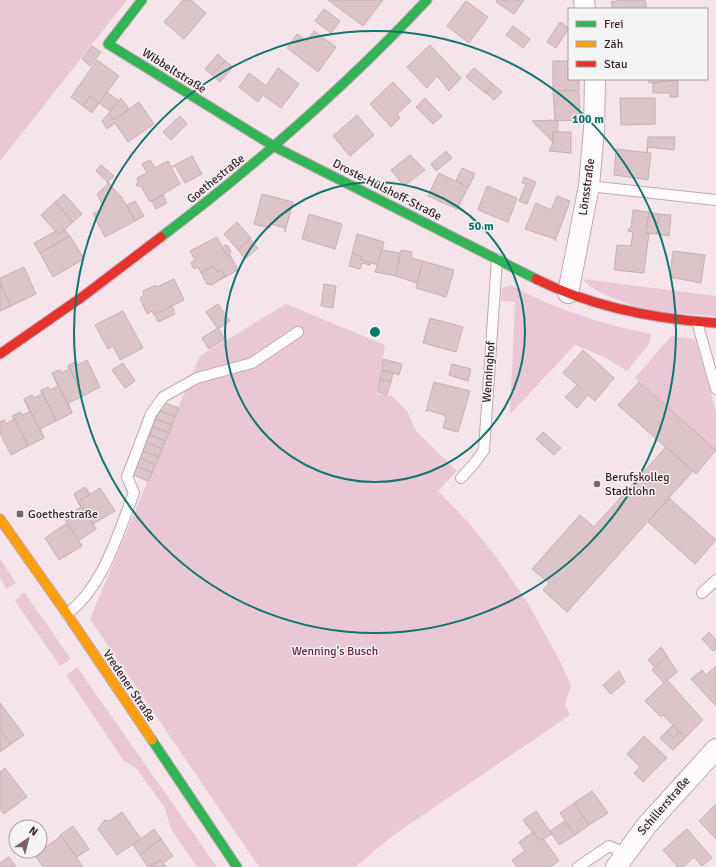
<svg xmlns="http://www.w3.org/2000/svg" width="716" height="867" viewBox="0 0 716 867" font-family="Signika,sans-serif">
	<rect width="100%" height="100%" fill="#f6e4eb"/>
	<g fill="#eac7d4">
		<polygon points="0,0 127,0 0,161"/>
		<path d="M583 279 716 296V316C693 314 669 313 646 309 633 307 587 290 583 279Z"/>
		<path d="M510 285C555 309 601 324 651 334L649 344 627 371 604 357 575 345 510 414 515 302 501 301 502 288Z"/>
		<polygon points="286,304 385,345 377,394 392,396 407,411 416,431 457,471 438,491 469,523 497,558 526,600 559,659 571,686 565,704 570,715 395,834 355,867 259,867 90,619 200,356"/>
		<polygon points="671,336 695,339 716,411 716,450 635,378"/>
		<polygon points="0,559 16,583 7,589 0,578"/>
		<polygon points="24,592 71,659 60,666 15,601"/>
		<polygon points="77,667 217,867 197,867 171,829 164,806 136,768 124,761 66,675"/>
	</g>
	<g fill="#dcc4c8" stroke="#c7b0b5">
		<polygon points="183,0 191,0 206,13 184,39 164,22"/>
		<polygon points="328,0 383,0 363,26"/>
		<polygon points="497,0 524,0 514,14 496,2"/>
		<polygon points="620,0 645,0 647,9 613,9 611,2"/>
		<polygon points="466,1 488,17 469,43 447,26"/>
		<polygon points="324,9 340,21 331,33 315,21"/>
		<polygon points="560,22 569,28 556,48 547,42"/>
		<polygon points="513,26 530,39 523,48 506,35"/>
		<polygon points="314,31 336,47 318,72 287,48 297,34 307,41"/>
		<polygon points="430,45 461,78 449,91 437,76 427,88 407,67"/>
		<polygon points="92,46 101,52 90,66 82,59"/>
		<polygon points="218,54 225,61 212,75 205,69"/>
		<polygon points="97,60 119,76 99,103 90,96 83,106 71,97"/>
		<polygon points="225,61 233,67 220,82 212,75"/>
		<polygon points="553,61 569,61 569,79 579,79 579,91 553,91"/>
		<polygon points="278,68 299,84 281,108 263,95 258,102 239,87 249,73 266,86"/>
		<polygon points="474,68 493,84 485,93 466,77"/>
		<polygon points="648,79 677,79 678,80 649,83"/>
		<polygon points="678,80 678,97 670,97 670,93 653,93 653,83"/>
		<polygon points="393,82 411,101 397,114 400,118 391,127 370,104"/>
		<polygon points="493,84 502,92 494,100 486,93"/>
		<polygon points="553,91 579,91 580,120 555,121"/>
		<polygon points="107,92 119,101 110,111 99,103"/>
		<polygon points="90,96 99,103 92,113 83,106"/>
		<polygon points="121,98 129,109 114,120 109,113"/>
		<polygon points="425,98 442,116 433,124 416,107"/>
		<polygon points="620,98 655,98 655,124 621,125"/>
		<polygon points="139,102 154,124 128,142 115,123 107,129 102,121 109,113 114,120"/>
		<polygon points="357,115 374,135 350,156 333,136"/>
		<polygon points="180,116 187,124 171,140 163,132"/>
		<polygon points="555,120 558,121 558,132 553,132 553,142 532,121"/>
		<polygon points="553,132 571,132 571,153 549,151 553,142"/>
		<polygon points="648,137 675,137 674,150 648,147 647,153"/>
		<polygon points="616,149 651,153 648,180 614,175"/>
		<polygon points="446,151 452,158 436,171 431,164"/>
		<polygon points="410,155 425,170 404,186 391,170"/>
		<polygon points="192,156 202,174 185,183 175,166 171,167"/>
		<polygon points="150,160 155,168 168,161 180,184 150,202 141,186 136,186 138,181 137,178 147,173 142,164"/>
		<polygon points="101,165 114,176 108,182 122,198 135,221 105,237 93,214 104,208 97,194 108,184 107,181 96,171"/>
		<polygon points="462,168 475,174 468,188 456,181"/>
		<polygon points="439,173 468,187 457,209 428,196"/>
		<polygon points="524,177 536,182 527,204 519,201 526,184 522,183"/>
		<polygon points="487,186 517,198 508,222 478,210"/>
		<polygon points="64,194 82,214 73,222 55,202"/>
		<polygon points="262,194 293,202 285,232 285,228 271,224 270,228 254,224"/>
		<polygon points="163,195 167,203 156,209 152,201"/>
		<polygon points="557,196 570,201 555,241 555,239 525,229 536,203 551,210"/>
		<polygon points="135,201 144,216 135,221 127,205"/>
		<polygon points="55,202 73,222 59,235 41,215"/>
		<polygon points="633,210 649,212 646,233 649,233 644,273 614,270 617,245 631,246 633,232 628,231 629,228 631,228"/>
		<polygon points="649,212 659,214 657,234 646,233"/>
		<polygon points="309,214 342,224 335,249 302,239"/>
		<polygon points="659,214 671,215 669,236 657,234"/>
		<polygon points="237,222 251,238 238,250 224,234"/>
		<polygon points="65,230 69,236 40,253 34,243 56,231 59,235"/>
		<polygon points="357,234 384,242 378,265 361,260 362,257 352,254"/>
		<polygon points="70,236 84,259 53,277 40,253"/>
		<polygon points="217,237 228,257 230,255 238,270 220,280 225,276 221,270 217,272 213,266 201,273 198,267 194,269 191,263 195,260 190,251"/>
		<polygon points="250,239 258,248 245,259 238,250"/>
		<polygon points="225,245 228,246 231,252 228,257 222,247"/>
		<polygon points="382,250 400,253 396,276 375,272"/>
		<polygon points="401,250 412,252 411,258 423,261 417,283 396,276"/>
		<polygon points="673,251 705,255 701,283 670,277"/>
		<polygon points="352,254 362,257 361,260 371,263 370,265 362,263 360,269 349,266"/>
		<polygon points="423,261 454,270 446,297 416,288"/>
		<polygon points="213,266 217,272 221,270 225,276 212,285 207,284 201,273"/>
		<polygon points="24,267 36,294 11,306 0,283 0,278"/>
		<polygon points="174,279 184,300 154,315 152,311 147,314 140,298 144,295 143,291 156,285 157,287"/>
		<polygon points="0,283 11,306 0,311"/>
		<polygon points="324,284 336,286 333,308 321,306"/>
		<polygon points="218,304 230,321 218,329 206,312"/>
		<polygon points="172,306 175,314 158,322 155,314"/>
		<polygon points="123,311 143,348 120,360 113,346 108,349 95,325"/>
		<polygon points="430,318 463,327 456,352 423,343"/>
		<polygon points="218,328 225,339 209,349 202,338"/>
		<polygon points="583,350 614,378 595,401 588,395 577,408 565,397 577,385 563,373"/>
		<polygon points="383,359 402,364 399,375 382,370"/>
		<polygon points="87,360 100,387 83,396 69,365 76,361 78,365"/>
		<polygon points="123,363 135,381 125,388 112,370"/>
		<polygon points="452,364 471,369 468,381 449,375"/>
		<polygon points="68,365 83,396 68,403 72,413 52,373 60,370 61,373 69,369"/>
		<polygon points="382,370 393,373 391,382 380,379"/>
		<polygon points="52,373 72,413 56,421 41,390 48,387 50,390 58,386"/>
		<polygon points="380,379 391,382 387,395 378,392"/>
		<polygon points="434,382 470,391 458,432 443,428 446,418 444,415 427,410 426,412"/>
		<polygon points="639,382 716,450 696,474 618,405"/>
		<polygon points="41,390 56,421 40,429 44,438 24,399 32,395 34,398 42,394"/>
		<polygon points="24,399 44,438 28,446 13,416 20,412 22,415 30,412"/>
		<polygon points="163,402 179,408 175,417 160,411"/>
		<polygon points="160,411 175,417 172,425 156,419"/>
		<polygon points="12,416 13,416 28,446 11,455 0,433 0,422 4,420 6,424 14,419"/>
		<polygon points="156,419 172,425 169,433 153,427"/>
		<polygon points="153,427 169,433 165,441 150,435"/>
		<polygon points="543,432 561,448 554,455 536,439"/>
		<polygon points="150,435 165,441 162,449 146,442"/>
		<polygon points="146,442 162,449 159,457 143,451"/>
		<polygon points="666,447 693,471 567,612 543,590 549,583 532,569 580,515 594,527"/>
		<polygon points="143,451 159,457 155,465 140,458"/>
		<polygon points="140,458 155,465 152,473 136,466"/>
		<polygon points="136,466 152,473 148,481 133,475"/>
		<polygon points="85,487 90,494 78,502 74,494"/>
		<polygon points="100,488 115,511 93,524 96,529 78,502"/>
		<polygon points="669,498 716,540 695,564 648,522"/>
		<polygon points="78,502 96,529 78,541 64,518 81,507"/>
		<polygon points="67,523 82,546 59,560 45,538"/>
		<polygon points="709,632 716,640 716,649 713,651 702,639"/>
		<polygon points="661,647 667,656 655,668 648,660"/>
		<polygon points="667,656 677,672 664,683 652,670"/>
		<polygon points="716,666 716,706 691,679 702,670 706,675"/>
		<polygon points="619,671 625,682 611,694 603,685"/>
		<polygon points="667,680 703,720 685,738 663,715 661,717 645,701"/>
		<polygon points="0,703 24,735 11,744 0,730"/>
		<polygon points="673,725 679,732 673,738 667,731"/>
		<polygon points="0,730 11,744 0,752"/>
		<polygon points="667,731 673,738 679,732 685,738 673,750 660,738"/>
		<polygon points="644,736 667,758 643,782 634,773 640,767 627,754"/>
		<polygon points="5,768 27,797 4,814 0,809 0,772"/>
		<polygon points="592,791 608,813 589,825 574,803"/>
		<polygon points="574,803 589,825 575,835 560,813"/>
		<polygon points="716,804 716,839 699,821"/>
		<polygon points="536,811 552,834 539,841 523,820"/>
		<polygon points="122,812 141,839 117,855 98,829 105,820 109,821"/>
		<polygon points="565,821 575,835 559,845 550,831"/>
		<polygon points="73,826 89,849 77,857 60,835"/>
		<polygon points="154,829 161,839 140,855 133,845"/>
		<polygon points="687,829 712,858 702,866 694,857 683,867 678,867 663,850"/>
		<polygon points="533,832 539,841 543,838 559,861 550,867 517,867 512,860 525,851 519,842"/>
		<polygon points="61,836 68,845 83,867 43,867 35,855"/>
		<polygon points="161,839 173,856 163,863 161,860 148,867 140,855"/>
		<polygon points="9,857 16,867 0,867 0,863"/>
		<polygon points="161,860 166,867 150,867"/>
	</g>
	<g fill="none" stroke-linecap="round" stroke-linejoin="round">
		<g stroke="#bfa9b2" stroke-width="12">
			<g id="lane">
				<polyline points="589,186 716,200"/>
				<polyline points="697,322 716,389"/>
				<polyline points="461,478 473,465 484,450 497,259"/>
				<polyline points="702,593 716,580"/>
				<path d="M67 614C104 586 117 535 134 493L127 477 151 414 163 397 197 378 252 363 298 332"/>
				<polyline points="578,867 609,846 626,853"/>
			</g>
		</g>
		<g stroke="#bfa9b2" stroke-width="22">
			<g id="street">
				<polyline points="584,0 585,9"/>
				<polyline points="568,293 589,186 594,129 595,79"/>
				<polyline points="616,867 647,825 716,749"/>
			</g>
		</g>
		<g stroke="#bfa9b2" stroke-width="11">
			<g id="fast">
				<polyline points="142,0 108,44 275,147 536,279"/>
				<path d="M161 237C256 165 345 87 427 0"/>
				<polyline points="152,740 237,867"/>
			</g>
		</g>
		<g stroke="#bfa9b2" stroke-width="11">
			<polyline id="slow" points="0,519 67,614 152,740"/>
		</g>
		<g stroke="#bfa9b2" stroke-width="11">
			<g id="jam">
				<path d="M536 279C592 307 654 319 716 323"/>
				<polyline points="0,354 82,297 161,237"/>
			</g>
		</g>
		<use href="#lane" stroke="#fefbfc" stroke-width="10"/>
		<use href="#street" stroke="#fefbfc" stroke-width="20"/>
		<use href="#fast" stroke="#30b455" stroke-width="9"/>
		<use href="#slow" stroke="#ff9f0a" stroke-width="9"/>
		<use href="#jam" stroke="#e5322d" stroke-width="9"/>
	</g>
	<g fill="none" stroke="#0f766e" stroke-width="2">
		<circle cx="375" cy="332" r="150"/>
		<circle cx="375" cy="332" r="301"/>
	</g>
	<g fill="#7c636d" stroke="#f4f4f4" stroke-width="1.5">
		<circle cx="597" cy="484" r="4"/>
		<rect x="16" y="510" width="8" height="8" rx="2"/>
	</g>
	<g text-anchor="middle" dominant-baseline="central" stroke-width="3" stroke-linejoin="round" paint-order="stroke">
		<g font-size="12" fill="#3b1d29" stroke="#f4f4f4">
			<text transform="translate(174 71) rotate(32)">Wibbeltstraße</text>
			<text transform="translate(216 179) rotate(-39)">Goethestraße</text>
			<text transform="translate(587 187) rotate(-82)">Lönsstraße</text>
			<text transform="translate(387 190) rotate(27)">Droste-Hülshoff-Straße</text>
			<text transform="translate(489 372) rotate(-86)">Wenninghof</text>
			<text transform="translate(129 686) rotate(56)">Vredener Straße</text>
			<text transform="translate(664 806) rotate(-49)">Schillerstraße</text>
		</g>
		<g font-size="12" fill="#3b1d29" stroke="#f4f4f4" text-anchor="start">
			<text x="605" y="477">Berufskolleg<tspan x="605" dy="14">Stadtlohn</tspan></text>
			<text x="28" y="514">Goethestraße</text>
		</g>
		<g font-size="12" fill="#6f1944" stroke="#f4f4f4">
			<text x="335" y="651">Wenning's Busch</text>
		</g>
	</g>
	<circle cx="375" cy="332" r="6" fill="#0f766e" stroke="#f4f4f4" stroke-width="2"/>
	<g font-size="12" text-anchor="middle" font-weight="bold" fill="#0f766e" stroke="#f4f4f4" stroke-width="3" stroke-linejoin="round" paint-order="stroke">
		<text x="588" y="123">100 m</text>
		<text x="481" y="230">50 m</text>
	</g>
	<rect x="568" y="8" width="140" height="72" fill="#f4f4f4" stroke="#aa9ea3"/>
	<rect x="576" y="21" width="20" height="6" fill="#30b455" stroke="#aa9ea3"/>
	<text x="604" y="28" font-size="12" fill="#3b1d29">Frei</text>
	<rect x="576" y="41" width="20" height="6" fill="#ff9f0a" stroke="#aa9ea3"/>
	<text x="604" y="48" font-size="12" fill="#3b1d29">Zäh</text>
	<rect x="576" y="61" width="20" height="6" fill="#e5322d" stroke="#aa9ea3"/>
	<text x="604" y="68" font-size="12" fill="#3b1d29">Stau</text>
	<g transform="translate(28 839) rotate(35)"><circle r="19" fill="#f4f4f4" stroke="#aa9ea3"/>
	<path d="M0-3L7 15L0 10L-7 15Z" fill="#7c636d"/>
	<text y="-6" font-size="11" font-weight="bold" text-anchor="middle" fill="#3b1d29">N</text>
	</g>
</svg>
